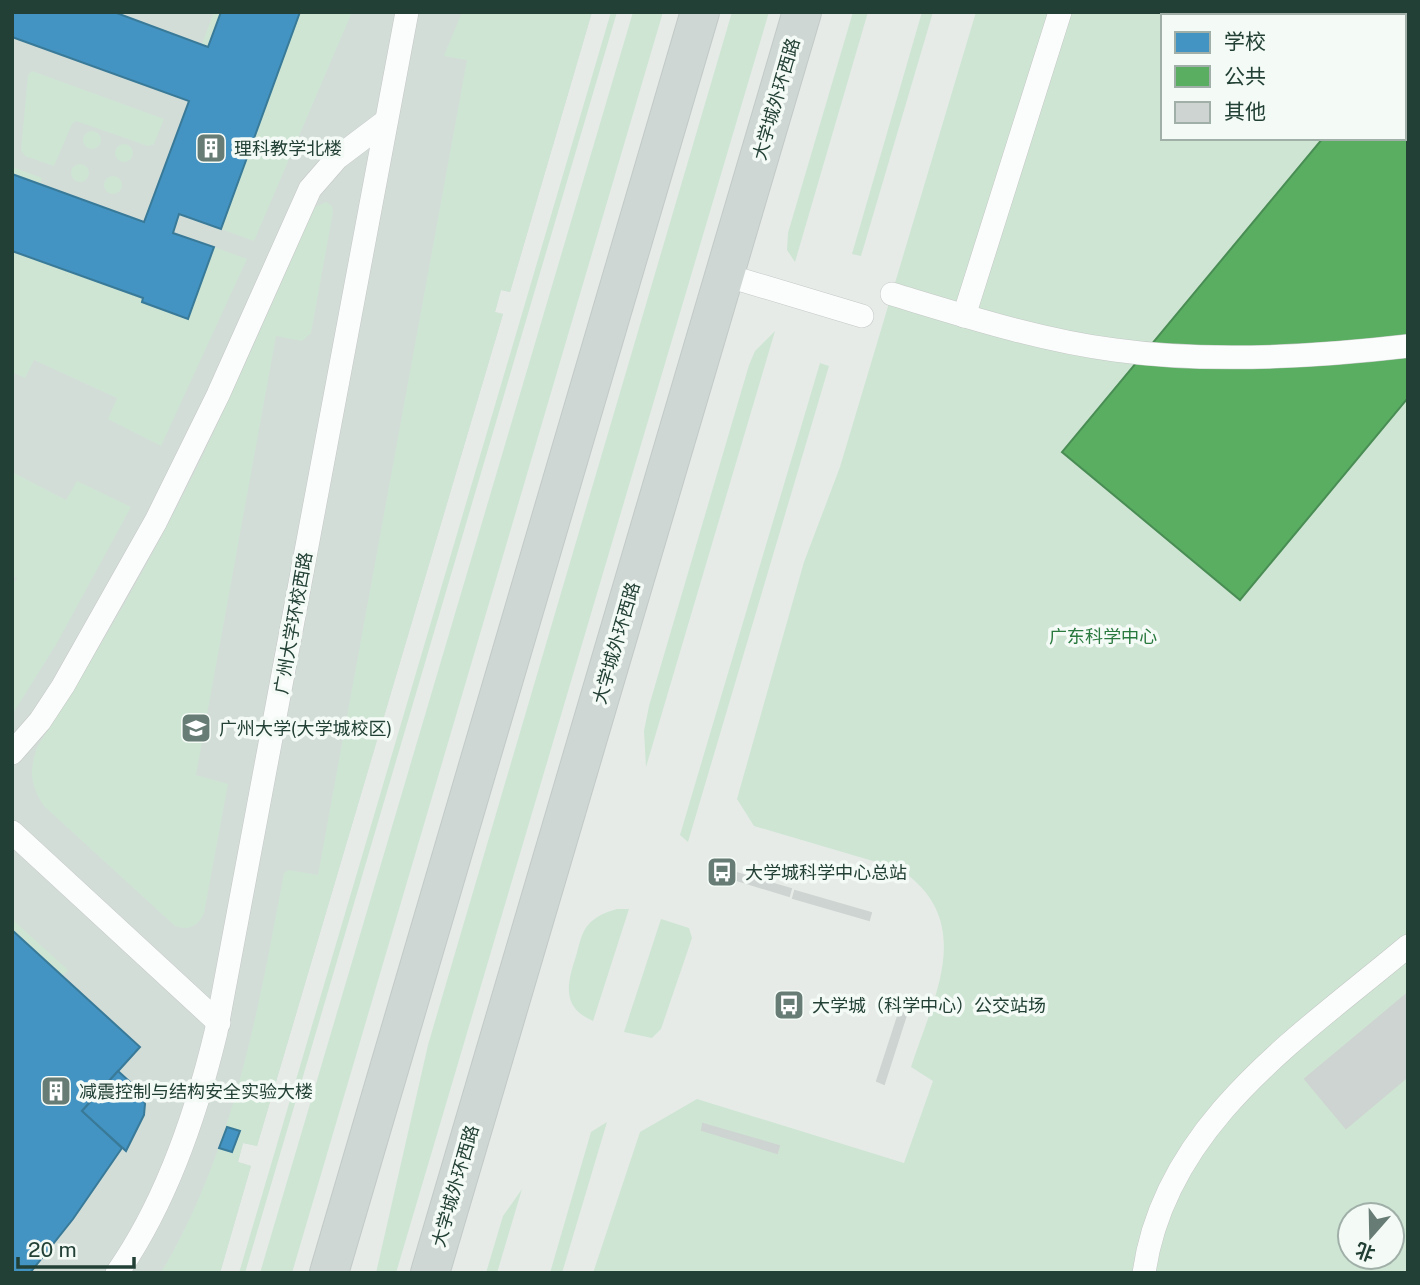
<svg xmlns="http://www.w3.org/2000/svg" width="1420" height="1285" viewBox="0 0 1420 1285" font-family="'Public Sans','Noto Sans SC',sans-serif">
	<rect width="100%" height="100%" fill="#e6ebe8"/>
	<polygon fill="#d3ddd8" points="12,12 592,12 510,292 501,290 495,312 503,314 257,1146 243,1143 238,1162 251,1166 220,1273 12,1273"/>
	<g fill="#cee5d3" fill-rule="evenodd">
		<polygon points="214,12 221,12 208,47 202,44"/>
		<polygon points="300,12 352,12 254,241 221,229"/>
		<path d="M462 12H592L510 292 501 290 495 312 503 314 257 1146 243 1143 238 1162 251 1166 220 1273H161C234 1150 258 1011 284 873L289 870 318 875 467 60 444 56Z"/>
		<polygon points="611,12 617,12 245,1273 239,1273"/>
		<polygon points="633,12 663,12 292,1273 260,1273"/>
		<polygon points="732,12 769,12 396,1273 376,1273 428,1045"/>
		<polygon points="853,12 868,12 795,262 787,250 788,233"/>
		<polygon points="922,12 933,12 861,256 852,254"/>
		<path d="M976 12H1408V1273H593L640 1132 697 1099 904 1163 933 1081 911 1067C934 996 977 922 900 869L754 826 737 799 804 562 840 467ZM1163 16H1404V138H1163ZM1350 1215H1392V1257H1350Z"/>
		<polygon points="32,71 164,119 154,144 148,146 76,121 72,124 54,166 25,156 21,150 28,75"/>
		<circle cx="92" cy="140" r="9"/>
		<circle cx="124" cy="153" r="9"/>
		<circle cx="80" cy="173" r="9"/>
		<polygon points="12,167 42,178 40,184 12,174"/>
		<circle cx="113" cy="185" r="9"/>
		<path d="M326 202 332 206 333 212 311 333 302 341 276 336 196 775 228 784 204 913C198 926 189 931 175 926L44 806C30 785 29 771 37 747 98 653 154 556 203 455 242 373 278 290 315 207Z"/>
		<polygon points="214,247 247,259 161,446 108,419 117,398 34,360 25,378 12,372 12,251 143,298 142,302 187,319"/>
		<polygon points="775,331 646,767 644,731 649,706 749,365 755,351"/>
		<polygon points="820,363 829,366 688,842 680,835"/>
		<polygon points="12,472 66,500 77,481 131,507 57,643 12,715 12,586 17,578 12,575"/>
		<path d="M617 909H629L593 1021C561 1007 567 984 576 956 579 946 581 933 588 925 596 916 606 912 617 909Z"/>
		<polygon points="12,919 68,970 62,976 12,930"/>
		<polygon points="661,919 689,928 692,938 661,1029 652,1038 624,1032"/>
		<polygon points="607,1122 562,1273 550,1273 591,1132"/>
		<polygon points="522,1189 497,1273 486,1273 503,1216"/>
	</g>
	<g fill="#4393c3" stroke="#397a98" stroke-width="2">
		<polygon points="12,12 114,12 208,47 221,12 300,12 221,229 179,214 173,233 214,247 188,319 142,302 143,298 12,251 12,174 144,222 189,101 12,37"/>
		<polygon points="12,930 140,1047 82,1111 122,1148 73,1219 30,1273 12,1273"/>
		<polygon points="118,1071 140,1091 145,1104 144,1115 126,1151 82,1111"/>
		<polygon points="227,1127 240,1131 232,1152 219,1148"/>
	</g>
	<g fill="#5aae61" stroke="#498d54" stroke-width="2">
		<polygon points="1191,12 1362,12 1359,16 1195,16"/>
		<polygon points="1408,36 1408,398 1240,600 1062,452 1323,138 1404,138 1404,40"/>
	</g>
	<g fill="#ced4d1" stroke="#ced4d1" stroke-width="2">
		<polygon points="716,867 791,889 789,896 714,873"/>
		<polygon points="795,891 871,913 869,920 793,898"/>
		<polygon points="1408,993 1408,1076 1346,1128 1305,1079"/>
		<polygon points="901,1007 908,1009 884,1084 877,1081"/>
		<polygon points="703,1124 779,1146 777,1153 702,1130"/>
	</g>
	<g fill="none" stroke-linecap="round" stroke-linejoin="round">
		<g stroke="#c3c8c5" stroke-width="24">
			<g id="lane">
				<polyline points="725,275 862,316"/>
				<path d="M892 294C965 316 1039 340 1115 350 1208 363 1314 357 1408 346"/>
				<polyline points="964,316 1060,12"/>
				<polyline points="12,753 40,721 63,686 156,521 218,395 310,189 337,158 386,121"/>
				<polyline points="12,832 219,1023"/>
				<path d="M117 1273C166 1203 196 1115 216 1032L407 12"/>
				<path d="M1144 1273C1165 1123 1301 1036 1408 946"/>
			</g>
		</g>
		<g stroke="#c2cac7" stroke-width="40">
			<g id="primary">
				<polyline points="329,1273 700,12"/>
				<polyline points="430,1273 802,12"/>
			</g>
		</g>
		<use href="#lane" stroke="#fbfcfc" stroke-width="23"/>
		<use href="#primary" stroke="#ced7d4" stroke-width="38"/>
	</g>
	<defs>
		<g id="building-square" transform="scale(1.575)"><rect x="-9" y="-9" width="18" height="18" rx="4" fill="#677c74" stroke="#f4faf6"/><path d="M-4-6H4V6H1V3H-1V6H-4ZM-2.5-4.3h1.7v1.8h-1.7ZM.8-4.3h1.7v1.8H.8ZM-2.5-1h1.7V.8h-1.7ZM.8-1h1.7V.8H.8Z" fill="#fff"/></g>
		<g id="university-square" transform="scale(1.575)"><rect x="-9" y="-9" width="18" height="18" rx="4" fill="#677c74" stroke="#f4faf6"/><path d="M0-5L7-2L0 1L-7-2ZM-4 1L0 2.5L4 1V4Q0 6-4 4Z" fill="#fff"/></g>
		<g id="bus-square" transform="scale(1.575)"><rect x="-9" y="-9" width="18" height="18" rx="4" fill="#677c74" stroke="#f4faf6"/><path d="M-5-6H5V4H4V6H2V4H-2V6H-4V4H-5ZM-3.5-4V0h7V-4ZM-3.5 1.2v1.5H-2V1.2ZM2 1.2v1.5H3.5V1.2Z" fill="#fff"/></g>
	</defs>
	<g fill-rule="evenodd">
		<use href="#building-square" x="211" y="148"/>
		<use href="#university-square" x="196" y="728"/>
		<use href="#bus-square" x="722" y="872"/>
		<use href="#bus-square" x="789" y="1005"/>
		<use href="#building-square" x="56" y="1091"/>
	</g>
	<g text-anchor="middle" dominant-baseline="central" stroke-width="7" stroke-linejoin="round" paint-order="stroke">
		<g font-size="18" fill="#224035" stroke="#f4faf6">
			<text transform="translate(776 99) rotate(-74)">大学城外环西路</text>
			<text transform="translate(293 623) rotate(-80)">广州大学环校西路</text>
			<text transform="translate(616 643) rotate(-74)">大学城外环西路</text>
			<text transform="translate(455 1186) rotate(-74)">大学城外环西路</text>
		</g>
		<g font-size="18" fill="#224035" stroke="#f4faf6" text-anchor="start">
			<text x="234" y="148">理科教学北楼</text>
			<text x="219" y="728">广州大学(大学城校区)</text>
			<text x="745" y="872">大学城科学中心总站</text>
			<text x="812" y="1005">大学城（科学中心）公交站场</text>
			<text x="79" y="1091">减震控制与结构安全实验大楼</text>
		</g>
		<g font-size="18" fill="#2a793f" stroke="#f4faf6">
			<text x="1103" y="636">广东科学中心</text>
		</g>
	</g>
	<rect width="1420" height="1285" fill="none" stroke="#224035" stroke-width="28"/>
	<rect x="1161" y="14" width="245" height="126" fill="#f4faf6" stroke="#a0b0a9" stroke-width="2"/>
	<rect x="1175" y="32" width="35" height="21" fill="#4393c3" stroke="#a0b0a9" stroke-width="2"/>
	<text x="1224" y="49" font-size="21" fill="#224035">学校</text>
	<rect x="1175" y="66" width="35" height="21" fill="#5aae61" stroke="#a0b0a9" stroke-width="2"/>
	<text x="1224" y="84" font-size="21" fill="#224035">公共</text>
	<rect x="1175" y="102" width="35" height="21" fill="#ced4d1" stroke="#a0b0a9" stroke-width="2"/>
	<text x="1224" y="119" font-size="21" fill="#224035">其他</text>
	<g transform="translate(1371 1236) rotate(200)"><circle r="33" fill="#f4faf6" stroke="#a0b0a9" stroke-width="2"/>
	<path d="M0-5L12 26L0 18L-12 26Z" fill="#677c74"/>
	<text y="-10" font-size="19" font-weight="bold" text-anchor="middle" fill="#224035">北</text>
	</g>
	<path d="M18 1257v10h116v-10" fill="none" stroke="#224035" stroke-width="3.5"/>
	<text x="28" y="1257" font-size="21" fill="#224035" stroke="#f4faf6" stroke-width="5" paint-order="stroke">20 m</text>
</svg>
